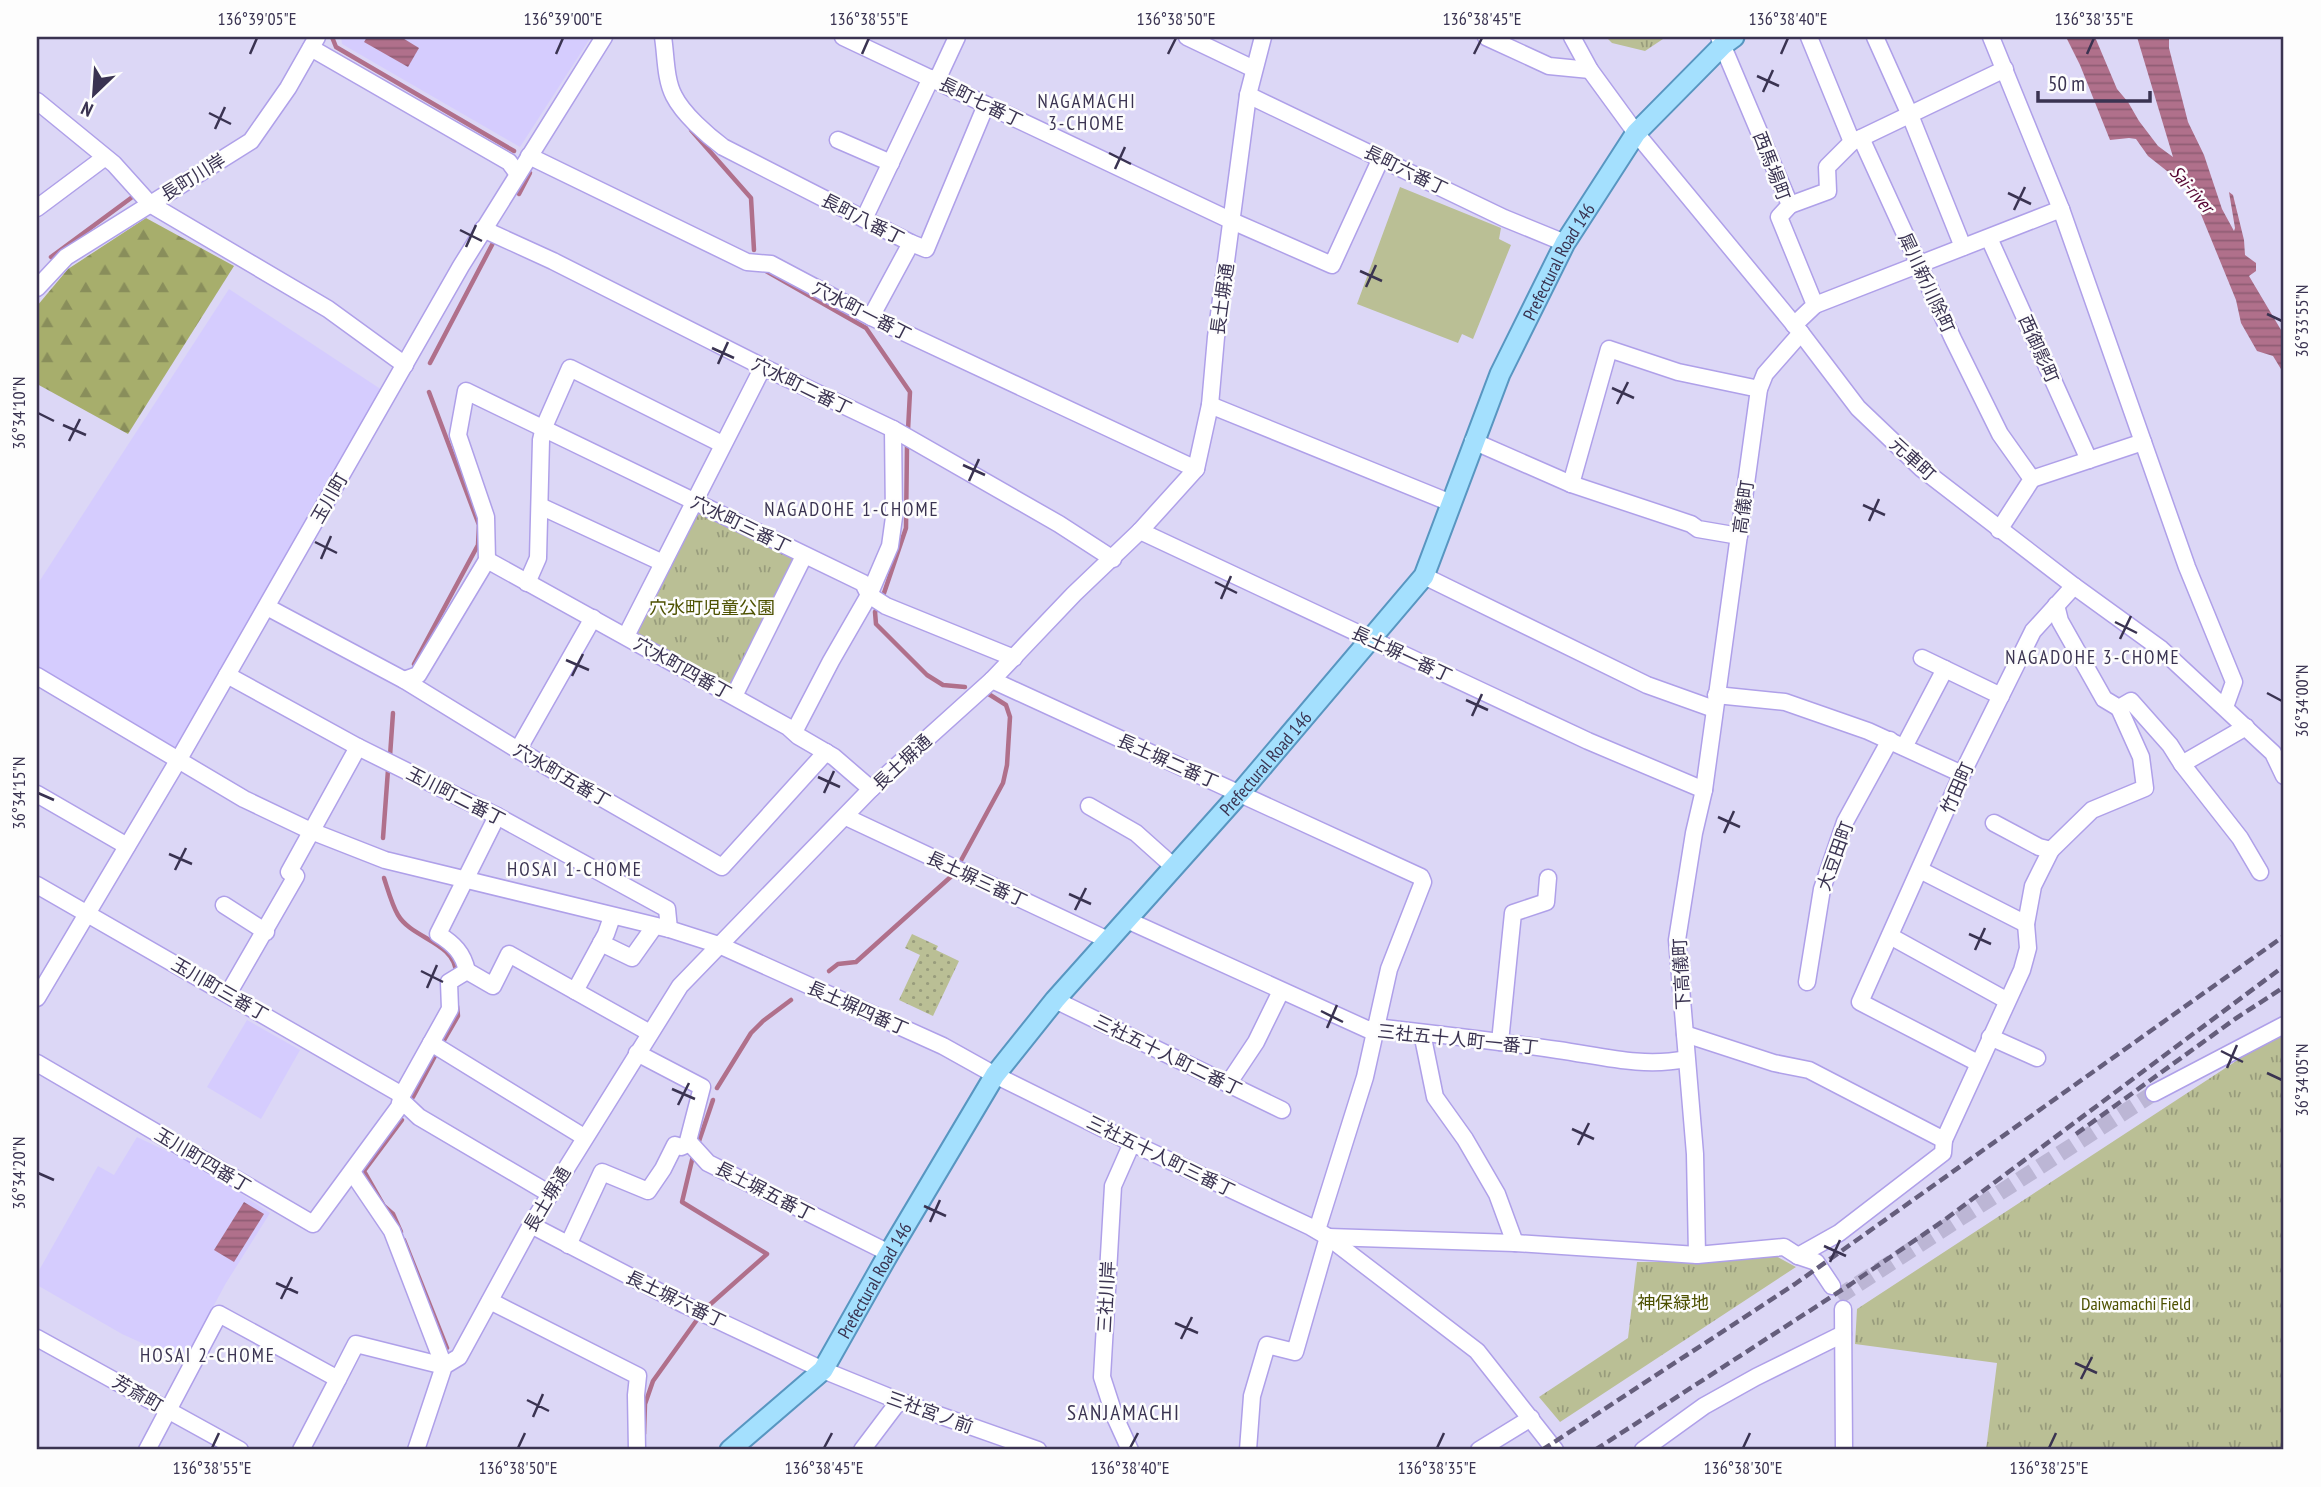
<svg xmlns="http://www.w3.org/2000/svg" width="2321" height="1487" viewBox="0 0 2321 1487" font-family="'PT Sans Narrow','Noto Sans JP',sans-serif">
	<defs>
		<pattern id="forest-firs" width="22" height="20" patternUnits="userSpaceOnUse" patternTransform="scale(1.75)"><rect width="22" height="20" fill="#a7ae6c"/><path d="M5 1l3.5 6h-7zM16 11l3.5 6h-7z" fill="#898e5b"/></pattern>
		<pattern id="park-tufts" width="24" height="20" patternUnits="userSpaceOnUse" patternTransform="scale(1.75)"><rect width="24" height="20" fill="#babf95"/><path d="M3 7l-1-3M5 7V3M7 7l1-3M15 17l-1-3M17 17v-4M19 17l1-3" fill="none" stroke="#989c7c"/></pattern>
		<pattern id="garden-dots" width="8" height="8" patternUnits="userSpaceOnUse" patternTransform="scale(1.75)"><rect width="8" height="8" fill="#babf95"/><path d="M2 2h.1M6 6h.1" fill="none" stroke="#989c7c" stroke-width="1.8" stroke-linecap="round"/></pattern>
		<pattern id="water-rules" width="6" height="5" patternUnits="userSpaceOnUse" patternTransform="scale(1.75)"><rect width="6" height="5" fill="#b0708b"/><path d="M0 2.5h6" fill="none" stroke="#905d74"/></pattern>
	</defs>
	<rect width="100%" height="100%" fill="#dcd7f6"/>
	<g fill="#d5ccfe">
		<polygon points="341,37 591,37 520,147 342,44"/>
		<polygon points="229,289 382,390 175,748 37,666 37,585"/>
		<polygon points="247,1020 300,1050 261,1119 207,1087"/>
		<polygon points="137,1137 202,1168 270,1213 226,1283 187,1355 144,1344 122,1334 37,1285 37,1274 98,1166 114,1175"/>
	</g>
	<polygon fill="#babf95" points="1400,187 1501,228 1499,239 1511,245 1473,339 1462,334 1458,343 1357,304"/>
	<polygon fill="url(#forest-firs)" points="146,218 234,266 128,434 37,384 37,306 68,269"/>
	<g fill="url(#park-tufts)">
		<polygon points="1606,37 1666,37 1645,51 1612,43"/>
		<polygon points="701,513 793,558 795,564 735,685 728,687 638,636 637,631 695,516"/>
		<polygon points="2279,1033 2284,1034 2284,1450 1986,1450 1997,1363 1855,1344 1857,1309"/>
		<polygon points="1772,1254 1796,1267 1560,1422 1539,1397 1628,1338 1637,1262 1698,1262"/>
	</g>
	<polygon fill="url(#garden-dots)" points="912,934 938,946 936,950 959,961 933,1016 899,1000 920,955 905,948"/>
	<g fill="url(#water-rules)">
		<polygon points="367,37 401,37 419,48 408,67 364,42"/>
		<polygon points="2066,37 2095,37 2117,89 2128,102 2139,121 2158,146 2173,157 2137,37 2169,37 2169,48 2188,122 2204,155 2222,209 2234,231 2235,228 2229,192 2233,195 2244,240 2245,255 2256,263 2256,271 2249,276 2284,335 2284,374 2273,356 2257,351 2241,323 2236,300 2191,190 2148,156 2136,139 2129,138 2110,140 2080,65"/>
		<polygon points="244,1202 264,1214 234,1262 214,1250"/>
	</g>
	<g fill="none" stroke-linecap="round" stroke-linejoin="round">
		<g stroke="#b0708b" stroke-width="4.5">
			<polyline points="332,37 336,47 514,151"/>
			<polyline points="691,130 751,198 754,250"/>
			<polyline points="519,194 530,173"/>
			<polyline points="51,257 131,198"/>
			<polyline points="766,271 866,328 910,392 908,430"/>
			<polyline points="430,363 493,243"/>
			<polyline points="883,596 906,528 907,446"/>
			<polyline points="878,607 875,612 876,624 927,675 943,685 965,687"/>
			<polyline points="414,664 478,545 479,525 429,392"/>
			<polyline points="390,756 393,713"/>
			<polyline points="383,838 388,770"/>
			<polyline points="958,866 1003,783 1007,765 1010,717 1006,705 987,693"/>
			<path d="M384 878C388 890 392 905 398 915 412 939 455 942 456 973"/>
			<polyline points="829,971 838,964 856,962 955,873"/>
			<polyline points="443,1042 458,1016 457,1006"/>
			<polyline points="717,1088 751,1033 763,1021 791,1000"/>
			<polyline points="413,1097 435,1056"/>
			<polyline points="698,1144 713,1100"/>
			<polyline points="693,1156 682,1202 767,1254 705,1309"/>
			<polyline points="401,1232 393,1214 384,1206 364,1171 402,1120"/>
			<polyline points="404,1240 447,1348"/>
			<polyline points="644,1434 645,1404 653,1381 699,1317"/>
		</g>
		<polyline stroke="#bcb6d5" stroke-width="16" stroke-dasharray="16 8" stroke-linecap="butt" points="1838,1297 2154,1093"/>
		<g stroke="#afa0e9" stroke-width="19">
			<g id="minor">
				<path d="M663 37C666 55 665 79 674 96 683 114 707 135 723 147L911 243 926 249 986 105"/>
				<polyline points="843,37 1232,221 1332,265 1381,158"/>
				<polyline points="1187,37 1254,69"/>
				<polyline points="1486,37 1549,66 1590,70"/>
				<polyline points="1572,37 1590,70 1636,133 1801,333 1858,408 1922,469 2074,586 2161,649 2273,753 2284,776"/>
				<polyline points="1719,37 1790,205 1779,217 1815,305 1794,325"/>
				<polyline points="1809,37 1852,142 1861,138 1953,339 2000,434 2032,479 1999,530"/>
				<polyline points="1875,37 1910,115 1963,247"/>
				<polyline points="1991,37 2061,209 2187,567 2234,682 2225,707"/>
				<polyline points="311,48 509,162 518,174"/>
				<polyline points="937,80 957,37"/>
				<polyline points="1248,95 1504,218 1565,243"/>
				<polyline points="37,101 114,164 150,204 328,309 405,365"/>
				<polyline points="1861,138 2005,69"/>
				<polyline points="838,140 891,163"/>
				<polyline points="529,156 747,262 771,264 871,317 1196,469"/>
				<polyline points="1790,205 1828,191 1827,167 1852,142"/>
				<polyline points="37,208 104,158"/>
				<polyline points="864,219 931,78"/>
				<polyline points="483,229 553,261 763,367 893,429 1059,524 1113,559"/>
				<polyline points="1989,238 2089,460"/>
				<polyline points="37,288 66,257 251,141 288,88 317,37"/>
				<polyline points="1815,305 2061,209"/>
				<polyline points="871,317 911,243"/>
				<polyline points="1210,405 1451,503"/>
				<polyline points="1473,441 1571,484 1691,524 1698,529 1739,536"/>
				<polyline points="2032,479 2143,442"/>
				<polyline points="1571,484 1609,349 1678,372 1759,389"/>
				<polyline points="540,506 663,563"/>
				<polyline points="1140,531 1588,741 1704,790"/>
				<polyline points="487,560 788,727 798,736 834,757 871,789"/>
				<polyline points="1424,576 1647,685 1714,709"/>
				<polyline points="527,583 538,558 541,440 544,427 570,368 722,444"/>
				<polyline points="2056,605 2060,621 2104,699 2119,708 2131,701 2170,745 2182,764 2240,838 2260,872"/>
				<polyline points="267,607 404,680 518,750 722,867 826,752"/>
				<polyline points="626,636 763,367"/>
				<polyline points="1922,658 2001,696"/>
				<polyline points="227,675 358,747 497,816 667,909 669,929"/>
				<polyline points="37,676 244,799 311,831 385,860 669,929 719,945 943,1046 995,1075 1132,1143 1311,1227 1328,1237 1477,1351 1555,1450"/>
				<polyline points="404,680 418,675 487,560 486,517 458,435 466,391 863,583 869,595 886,606 1014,658"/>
				<polyline points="992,680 1421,877 1423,882 1389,969 1365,1077 1317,1230"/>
				<polyline points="1716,695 1785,702 1868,731 1962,774"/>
				<polyline points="734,696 804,556"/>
				<polyline points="794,732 831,661 869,595 890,546 894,517 893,429"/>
				<polyline points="1904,747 1945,669"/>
				<polyline points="518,750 593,618"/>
				<polyline points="2182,764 2246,727"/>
				<polyline points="37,794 127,846"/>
				<polyline points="1089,806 1136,833 1174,867"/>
				<polyline points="846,817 1108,940"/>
				<polyline points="1994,823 2039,847 2051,850"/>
				<polyline points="1920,870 2026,924"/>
				<polyline points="37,885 402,1095"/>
				<polyline points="224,905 266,932"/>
				<path d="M1127 920 1369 1030 1375 1027C1436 1034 1497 1041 1558 1050 1601 1056 1642 1068 1686 1059"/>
				<polyline points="1890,936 2006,1000"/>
				<polyline points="601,943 632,958 654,927"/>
				<path d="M467 971C463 953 454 944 438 934L497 816"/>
				<polyline points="1807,982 1822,889 1845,822 1890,740"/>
				<polyline points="575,991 606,934 612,917"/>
				<polyline points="228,994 296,876 289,872 358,747"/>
				<polyline points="37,998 179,759 461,266 604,37"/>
				<polyline points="1055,1000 1282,1110"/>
				<polyline points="1422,1033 1435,1097 1465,1139 1497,1194 1515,1243"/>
				<polyline points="1685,1034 1774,1063 1809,1070 1944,1140 2022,970 2028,948 2026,924 2033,886 2051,850 2092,810 2145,788 2141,757 2119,708"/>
				<polyline points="1990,1037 2037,1058"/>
				<polyline points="1500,1042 1513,913 1546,902 1548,878"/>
				<polyline points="431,1043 584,1137"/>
				<polyline points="637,1053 702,1087 688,1141 708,1163 889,1253"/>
				<polyline points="37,1063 313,1224 399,1107 402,1095 450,1009 449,982 467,971 493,986 509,954 650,1033"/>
				<polyline points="1978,1063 1860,1002 1962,774 2033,631 2074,586"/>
				<polyline points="1228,1084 1256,1042 1281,991"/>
				<polyline points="2154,1093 2284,1025"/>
				<polyline points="401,1100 419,1117 550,1194"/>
				<polyline points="352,1172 392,1231 444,1366"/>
				<polyline points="531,1225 685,1305 823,1370 899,1401 1038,1450"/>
				<polyline points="1328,1237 1515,1243 1697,1255 1784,1247 1798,1256 1816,1262 1832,1286"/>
				<polyline points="568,1245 602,1172 648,1191 663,1169 675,1145 681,1147 690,1143"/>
				<polyline points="1697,1255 1695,1154 1677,940 1694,833 1704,790 1759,389 1765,374 1801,333"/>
				<polyline points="1798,1256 1839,1233 1943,1153 1944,1140"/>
				<polyline points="490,1301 638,1376 636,1395 637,1450"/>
				<polyline points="1843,1309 1844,1450"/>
				<polyline points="37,1338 240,1450"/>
				<polyline points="147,1450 219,1314 338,1379 356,1344 444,1366"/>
				<polyline points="301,1450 338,1379"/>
				<polyline points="416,1450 444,1366 459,1357 531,1225 680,986 871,789 992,680 1074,594 1140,531 1196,469 1210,405 1216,337 1248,95 1263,37"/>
				<polyline points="862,1450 899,1401"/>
				<polyline points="1130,1450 1115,1417 1102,1377 1113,1186 1132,1143"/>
				<polyline points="1248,1450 1252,1396 1267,1345 1295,1352 1328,1237"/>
				<polyline points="1479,1450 1531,1418"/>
				<polyline points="1643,1450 1704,1406 1756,1377 1843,1334"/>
			</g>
		</g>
		<g stroke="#5896c1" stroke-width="23">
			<g id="major">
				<path id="s1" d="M730 1450 823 1370 889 1253 995 1075 1055 1000 1240 793 1424 576 1500 374 1565 243 1636 133 1723 45 1734 37"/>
			</g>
		</g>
		<use href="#minor" stroke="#fff" stroke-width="16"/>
		<use href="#major" stroke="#a4e0fe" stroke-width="19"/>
		<g stroke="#655e7c" stroke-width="4.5" stroke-dasharray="10 5" stroke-linecap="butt">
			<polyline points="2076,1134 2235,1019 2284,987"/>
			<polyline points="1542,1450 1795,1284 2284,936"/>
			<polyline points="1595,1450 1851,1284 1943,1221 2284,966"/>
		</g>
	</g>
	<path fill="none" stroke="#3a3351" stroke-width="2.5" d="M250 54 257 38M556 54 563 38M862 54 869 38M1168 54 1176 38M1474 54 1482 38M1781 54 1788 38M2087 54 2094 38M1757 76 1779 86M1763 92 1773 70M209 113 231 124M215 129 225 107M1109 153 1131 164M1115 169 1125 147M2008 193 2031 204M2014 210 2025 187M460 230 482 241M466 247 476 225M1360 271 1382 281M1366 287 1376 265M2267 314 2282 321M712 348 734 358M718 364 728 342M1612 388 1634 398M1617 404 1628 382M38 413 54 421M63 425 86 435M69 441 80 419M963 465 985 475M969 481 979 459M1863 505 1885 515M1869 521 1879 499M315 542 337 553M321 559 331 536M1215 582 1237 593M1221 599 1231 576M2115 622 2137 633M2120 639 2131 616M566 660 589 670M572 676 583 654M2267 693 2282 701M1466 700 1488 710M1472 716 1482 694M818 777 840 787M38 793 54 800M824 793 834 771M1718 817 1740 827M1724 833 1734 811M169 854 192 864M175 870 186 848M1069 894 1091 904M1075 910 1086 888M1969 934 1991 944M1975 950 1985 928M421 971 443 982M427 988 437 965M1321 1011 1343 1022M1327 1028 1337 1005M2221 1051 2243 1062M2227 1068 2237 1045M2267 1073 2282 1080M672 1089 695 1099M678 1105 689 1083M1572 1129 1594 1139M1578 1145 1589 1123M38 1173 54 1180M924 1206 946 1216M930 1222 940 1200M1824 1246 1846 1256M1830 1262 1840 1240M276 1283 298 1293M281 1299 292 1277M1175 1323 1198 1333M1181 1339 1192 1317M2075 1363 2097 1373M2081 1379 2092 1357M527 1400 549 1411M533 1417 543 1394M212 1448 219 1433M518 1448 525 1433M824 1448 832 1433M1130 1448 1138 1433M1437 1448 1444 1433M1743 1448 1750 1433M2049 1448 2056 1433"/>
	<g text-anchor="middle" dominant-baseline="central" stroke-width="5" stroke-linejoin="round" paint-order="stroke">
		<g font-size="18" fill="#3a3351" stroke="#fdfdfd">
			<text transform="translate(981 102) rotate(26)">長町七番丁</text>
			<text transform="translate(1772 166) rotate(69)">西馬場町</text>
			<text transform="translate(1406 170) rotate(26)">長町六番丁</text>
			<text transform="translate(193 177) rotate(-32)">長町川岸</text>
			<text transform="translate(863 219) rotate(27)">長町八番丁</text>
			<text stroke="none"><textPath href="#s1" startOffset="1465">Prefectural Road 146</textPath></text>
			<text transform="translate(1927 283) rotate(65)">犀川新川除町</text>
			<text transform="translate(1222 299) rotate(-82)">長土塀通</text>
			<text transform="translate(862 311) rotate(27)">穴水町一番丁</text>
			<text transform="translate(2039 349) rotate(66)">西御影町</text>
			<text transform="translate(802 386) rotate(26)">穴水町二番丁</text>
			<text transform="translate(1913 459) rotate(42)">元車町</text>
			<text transform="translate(329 498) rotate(-60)">玉川町</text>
			<text transform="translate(1743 507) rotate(-82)">高儀町</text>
			<text transform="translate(741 524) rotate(26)">穴水町三番丁</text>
			<text transform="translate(1402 654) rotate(25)">長土塀一番丁</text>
			<text transform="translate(683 668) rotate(29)">穴水町四番丁</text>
			<text transform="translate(1168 761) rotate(24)">長土塀二番丁</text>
			<text transform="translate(902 762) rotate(-43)">長土塀通</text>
			<text stroke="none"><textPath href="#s1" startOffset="877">Prefectural Road 146</textPath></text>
			<text transform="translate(562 775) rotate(30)">穴水町五番丁</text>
			<text transform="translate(1957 788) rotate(-66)">竹田町</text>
			<text transform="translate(456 796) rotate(27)">玉川町二番丁</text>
			<text transform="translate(1835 856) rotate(-70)">大豆田町</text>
			<text transform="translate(977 879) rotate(25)">長土塀三番丁</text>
			<text transform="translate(1681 974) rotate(-93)">下高儀町</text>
			<text transform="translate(220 989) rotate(30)">玉川町三番丁</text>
			<text transform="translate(858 1008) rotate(24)">長土塀四番丁</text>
			<text transform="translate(1458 1039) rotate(6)">三社五十人町一番丁</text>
			<text transform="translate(1168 1055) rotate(26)">三社五十人町二番丁</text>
			<text transform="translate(1161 1156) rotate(26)">三社五十人町三番丁</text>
			<text transform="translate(203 1160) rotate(31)">玉川町四番丁</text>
			<text transform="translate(765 1191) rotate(27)">長土塀五番丁</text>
			<text transform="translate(547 1199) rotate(-59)">長土塀通</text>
			<text stroke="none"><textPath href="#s1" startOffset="226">Prefectural Road 146</textPath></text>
			<text transform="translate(1106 1297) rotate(-87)">三社川岸</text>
			<text transform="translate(676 1299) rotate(26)">長土塀六番丁</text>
			<text transform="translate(138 1393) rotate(30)">芳斎町</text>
			<text transform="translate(930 1412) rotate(20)">三社宮ノ前</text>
		</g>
		<g font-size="18" fill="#4d5100" stroke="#fdfdfd">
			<text x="712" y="607">穴水町児童公園</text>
			<text x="1673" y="1302">神保緑地</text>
			<text x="2136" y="1303">Daiwamachi Field</text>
		</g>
		<g font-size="19" letter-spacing="2" fill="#3a3351" stroke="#fdfdfd">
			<text x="1087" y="101">NAGAMACHI<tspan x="1087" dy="22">3-CHOME</tspan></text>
			<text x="852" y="509">NAGADOHE 1-CHOME</text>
			<text x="2093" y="657">NAGADOHE 3-CHOME</text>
			<text x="575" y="869">HOSAI 1-CHOME</text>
			<text x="208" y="1355">HOSAI 2-CHOME</text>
		</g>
		<g font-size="19" font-style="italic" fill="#570634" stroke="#fdfdfd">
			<text transform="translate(2192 189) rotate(49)">Sai-river</text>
		</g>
		<g font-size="21" letter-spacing="2" fill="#3a3351" stroke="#fdfdfd">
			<text x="1124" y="1412">SANJAMACHI</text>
		</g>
	</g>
	<rect width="2321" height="1487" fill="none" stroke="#fdfdfd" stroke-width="77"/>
	<g transform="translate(94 94) rotate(205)" stroke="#fdfdfd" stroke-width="5" paint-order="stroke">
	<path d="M0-5L12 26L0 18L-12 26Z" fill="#3a3351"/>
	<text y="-10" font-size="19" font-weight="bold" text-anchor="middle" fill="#3a3351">N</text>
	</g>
	<path d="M2038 91v10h112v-10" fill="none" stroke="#3a3351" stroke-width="3.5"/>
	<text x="2048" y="91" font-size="21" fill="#3a3351" stroke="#fdfdfd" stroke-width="5" paint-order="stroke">50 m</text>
	<rect x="38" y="38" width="2244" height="1410" fill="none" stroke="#3a3351" stroke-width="2.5"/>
	<g font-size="18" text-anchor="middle" fill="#3a3351">
		<text x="257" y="25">136°39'05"E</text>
		<text x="563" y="25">136°39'00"E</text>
		<text x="869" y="25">136°38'55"E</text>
		<text x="1176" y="25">136°38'50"E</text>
		<text x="1482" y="25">136°38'45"E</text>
		<text x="1788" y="25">136°38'40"E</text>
		<text x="2094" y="25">136°38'35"E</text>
		<text transform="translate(2302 321) rotate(-90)" y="6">36°33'55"N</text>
		<text transform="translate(19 413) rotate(-90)" y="6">36°34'10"N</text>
		<text transform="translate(2302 701) rotate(-90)" y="6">36°34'00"N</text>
		<text transform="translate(19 793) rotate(-90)" y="6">36°34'15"N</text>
		<text transform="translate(2302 1080) rotate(-90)" y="6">36°34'05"N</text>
		<text transform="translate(19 1173) rotate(-90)" y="6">36°34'20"N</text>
		<text x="212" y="1474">136°38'55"E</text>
		<text x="518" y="1474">136°38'50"E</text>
		<text x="824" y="1474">136°38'45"E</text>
		<text x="1130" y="1474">136°38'40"E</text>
		<text x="1437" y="1474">136°38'35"E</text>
		<text x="1743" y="1474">136°38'30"E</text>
		<text x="2049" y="1474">136°38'25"E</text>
	</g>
</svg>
